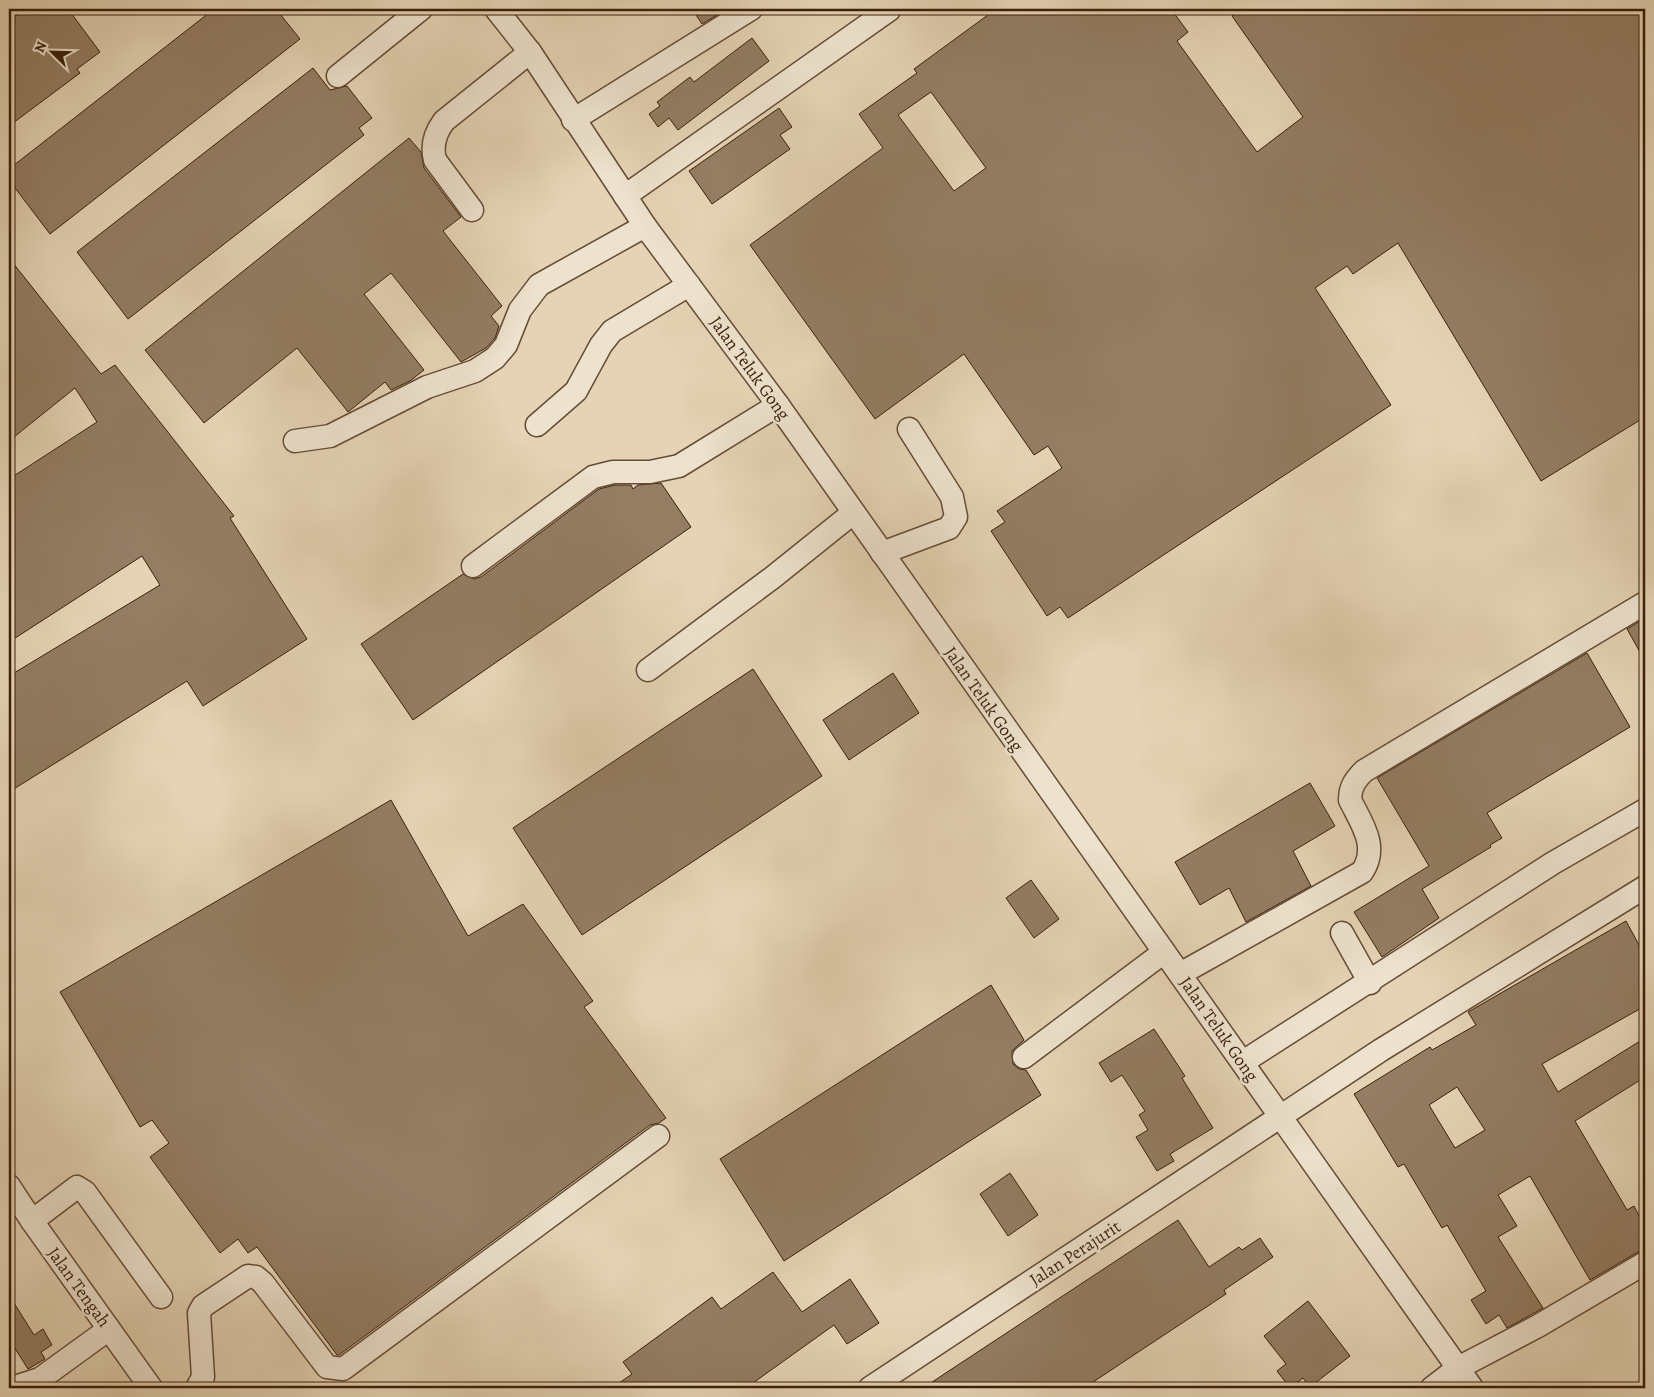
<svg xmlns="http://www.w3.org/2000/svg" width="1654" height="1397" viewBox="0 0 1654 1397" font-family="Alegreya,serif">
	<rect width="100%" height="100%" fill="#e4d3b4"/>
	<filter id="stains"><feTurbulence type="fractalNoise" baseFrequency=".004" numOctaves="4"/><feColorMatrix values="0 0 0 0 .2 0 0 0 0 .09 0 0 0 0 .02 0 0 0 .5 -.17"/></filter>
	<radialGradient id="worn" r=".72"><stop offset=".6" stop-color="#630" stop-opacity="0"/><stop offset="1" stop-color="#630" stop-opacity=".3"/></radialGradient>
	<g fill="#937d63" stroke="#3c1f0b" fill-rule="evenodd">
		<polygon points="25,9 68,9 100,52 77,69 80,73 9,126 9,21"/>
		<polygon points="214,9 276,9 300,39 50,234 9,180 9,169"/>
		<polygon points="692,9 727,9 702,24"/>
		<path d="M996 9H1171L1188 32 1177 41 1257 152 1303 117 1232 16 1242 9H1645V417L1541 481 1398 243 1353 274 1347 266 1315 288 1391 405 1068 618 1060 607 1047 616 991 531 1005 522 997 511 1062 468 1048 446 1034 455 964 354 875 419 750 245 883 148 859 114 917 73 914 69ZM931 92 986 168 954 191 898 115Z"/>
		<polygon points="752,38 769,61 678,130 669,118 658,127 649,114 660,106 657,102 690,77 694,82"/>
		<polygon points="313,68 330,90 347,86 372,118 359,128 364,135 128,319 77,252"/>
		<polygon points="779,108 792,127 780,135 790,149 712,204 689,171"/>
		<polygon points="409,138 421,152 424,168 461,217 443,231 502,306 491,316 499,326 495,338 486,348 461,362 391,273 364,294 424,370 410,381 391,390 385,382 348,412 297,348 204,423 145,350"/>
		<polygon points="9,258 101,374 115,365 234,516 230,518 307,639 203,706 187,681 9,792 9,676 160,585 142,556 9,642 9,479 97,422 75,388 9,441"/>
		<polygon points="661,483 691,527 413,720 361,644 463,574 474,579 481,577 599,489 615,485 631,485 633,489 638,485"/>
		<polygon points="1645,618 1645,661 1627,629"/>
		<polygon points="1587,653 1630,727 1487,813 1502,838 1490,845 1491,847 1422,889 1439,918 1382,957 1354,912 1429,866 1377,778"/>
		<polygon points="753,669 822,776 582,935 513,828"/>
		<polygon points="893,673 919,713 849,760 823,720"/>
		<polygon points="1310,783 1335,826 1293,851 1311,886 1246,922 1229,888 1200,905 1175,862"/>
		<polygon points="391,800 468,936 523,904 593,1001 584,1007 666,1118 659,1123 650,1125 339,1355 337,1355 257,1247 248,1253 238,1239 220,1253 150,1157 169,1143 152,1120 140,1127 60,992"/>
		<polygon points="1031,880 1059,919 1034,938 1006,898"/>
		<path d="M1626 921 1645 956V1006L1542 1064 1558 1092 1645 1038V1077L1575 1121 1627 1210 1634 1206 1645 1228V1250L1638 1252 1590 1280 1530 1176 1498 1195 1517 1226 1498 1237 1543 1308 1507 1328 1499 1315 1486 1324 1471 1300 1486 1291 1447 1225 1442 1228 1404 1164 1398 1167 1354 1094 1430 1047 1432 1050 1476 1025 1468 1012ZM1457 1087 1485 1130 1455 1148 1429 1105Z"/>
		<polygon points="991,985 1024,1040 1012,1051 1013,1064 1019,1069 1026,1070 1041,1095 784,1261 720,1159"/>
		<polygon points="1154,1029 1185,1076 1182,1078 1213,1128 1170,1154 1174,1161 1157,1171 1136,1137 1148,1130 1139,1115 1145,1111 1122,1075 1111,1082 1099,1063"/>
		<polygon points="1010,1173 1038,1215 1008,1236 980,1194"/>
		<polygon points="1178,1220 1209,1267 1239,1247 1242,1250 1260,1238 1273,1257 1224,1290 1226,1294 1084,1388 923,1388"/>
		<polygon points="773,1272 802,1312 850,1279 879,1323 847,1344 834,1325 746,1388 612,1388 632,1374 623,1362 712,1297 721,1309"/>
		<polygon points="9,1295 34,1335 43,1329 52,1345 41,1352 45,1359 28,1369 9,1339"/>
		<polygon points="1308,1301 1350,1356 1310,1387 1303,1378 1290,1388 1277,1371 1286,1364 1264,1336"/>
	</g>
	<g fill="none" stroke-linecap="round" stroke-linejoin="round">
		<g stroke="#664c35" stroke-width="25">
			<g id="minor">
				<polyline points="496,9 530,52 645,226 778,405 1472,1388"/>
				<polyline points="338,76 421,9"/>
				<polyline points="573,120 751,9"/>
				<polyline points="625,196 889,10"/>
				<path d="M472 210 435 160C431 145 435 133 444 121L530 52"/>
				<polyline points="537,425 576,391 601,345 612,331 689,285"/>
				<polyline points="295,441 330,436 427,387 475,371 495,358 506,345 520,310 539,285 645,226"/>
				<polyline points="882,553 949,528 956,517 952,497 909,429"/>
				<polyline points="473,566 593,477 613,472 650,472 679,466 778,405"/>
				<polyline points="648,670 772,578 853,513"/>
				<polyline points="1342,933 1370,983"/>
				<path d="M1180 974 1362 872C1379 847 1362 824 1350 800 1350 787 1355 780 1364 771L1645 603"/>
				<polyline points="1024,1057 1164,952"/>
				<polyline points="1243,1062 1553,863 1645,810"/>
				<polyline points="9,1186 32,1221 151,1388"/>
				<polyline points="32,1221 77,1187 85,1192 161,1297"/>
				<polyline points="12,1388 40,1379 109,1329"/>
				<polyline points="197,1388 203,1377 199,1313 203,1306 248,1276 256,1277 263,1283 327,1367 343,1369 658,1136"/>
				<polyline points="870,1388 1381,1050 1645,887"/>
				<polyline points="1432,1388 1458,1368 1538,1326 1645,1263"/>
			</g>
		</g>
		<use href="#minor" stroke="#ede2ce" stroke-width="22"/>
	</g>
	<g text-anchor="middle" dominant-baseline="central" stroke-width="5" stroke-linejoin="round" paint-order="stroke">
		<g font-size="18" fill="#3c1f0b" stroke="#ede2ce">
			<text transform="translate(750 368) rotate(54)">Jalan Teluk Gong</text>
			<text transform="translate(984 699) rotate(55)">Jalan Teluk Gong</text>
			<text transform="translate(1219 1029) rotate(55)">Jalan Teluk Gong</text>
			<text transform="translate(1075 1253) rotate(-33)">Jalan Perajurit</text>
			<text transform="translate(79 1287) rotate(54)">Jalan Tengah</text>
		</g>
	</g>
	<rect width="1654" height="1397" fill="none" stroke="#e4d3b4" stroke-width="30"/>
	<rect x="10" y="10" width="1634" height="1377" fill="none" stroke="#3c1f0b" stroke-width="2.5"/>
	<rect x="15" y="15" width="1624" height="1367" fill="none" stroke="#3c1f0b"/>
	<g transform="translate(52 52) rotate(293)" stroke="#ede2ce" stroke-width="4" paint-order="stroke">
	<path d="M0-4L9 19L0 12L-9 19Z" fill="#3c1f0b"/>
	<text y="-8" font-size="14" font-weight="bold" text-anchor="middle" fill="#3c1f0b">N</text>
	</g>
	<rect width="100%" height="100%" filter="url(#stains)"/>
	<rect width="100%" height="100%" fill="url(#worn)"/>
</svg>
